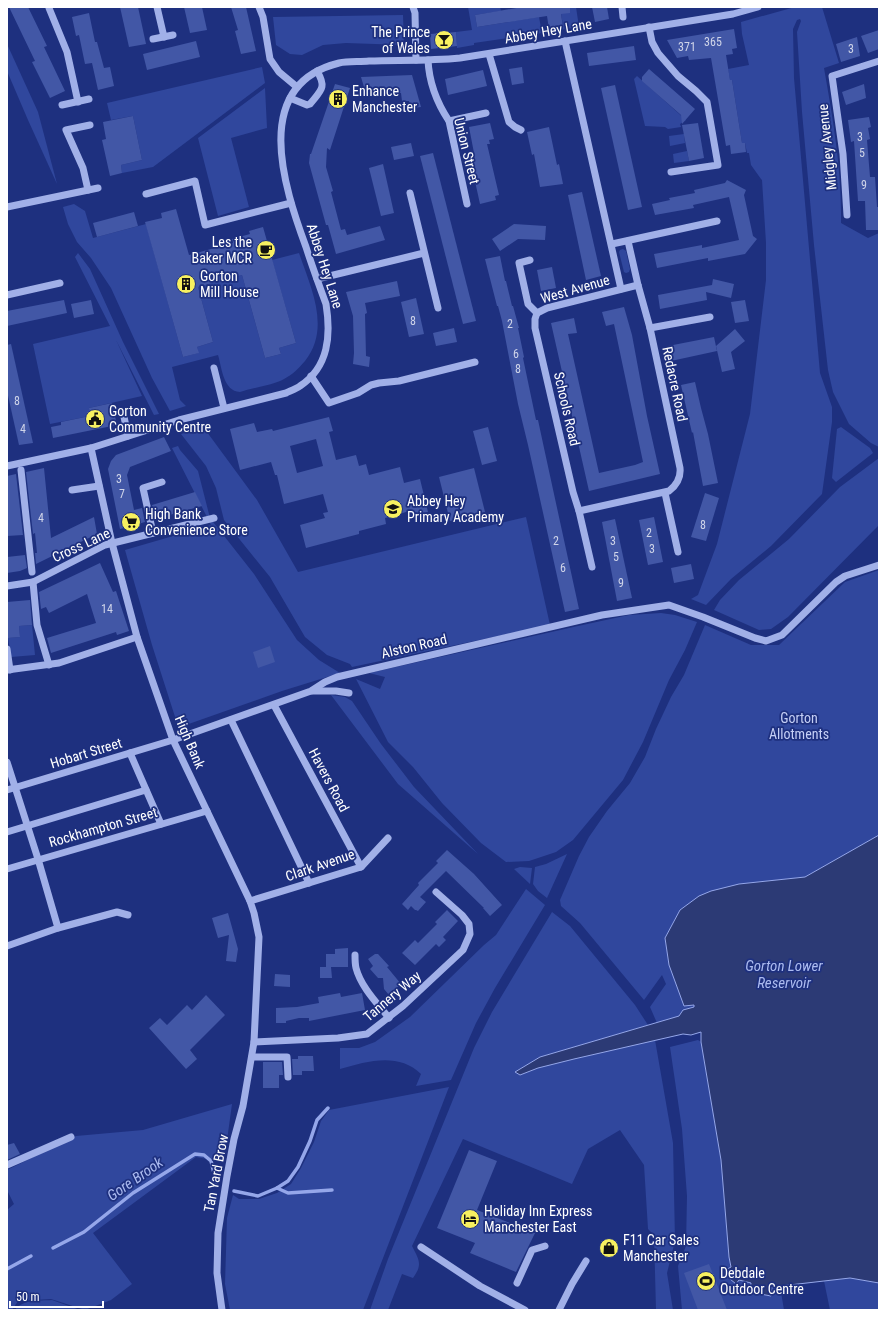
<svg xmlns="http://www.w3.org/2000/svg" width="886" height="1317" viewBox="0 0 886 1317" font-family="'Roboto Condensed',sans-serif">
	<rect width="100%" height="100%" fill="#1e307f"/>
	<g fill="#30479d">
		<polygon points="468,7 500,7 501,11 475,15 477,27 539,17 542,33 474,43 474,45 457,48 456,32 472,30"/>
		<polygon points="560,7 576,7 579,27 560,30 559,27 563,26"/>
		<path d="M795 7H822L839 63 824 68C833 119 842 171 841 223L868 238 879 233V447L871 443 849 424 833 392 828 370 814 245 802 112 797 32 801 21 800 19 797 20 793 29 794 78 820 373 832 407V422L822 494 771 546 731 579 706 605 691 599 698 595 717 544 750 414 766 280V243L762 180 761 179 751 165 749 153H747L745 143H742L732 80H730L728 69 749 65 742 34 741 22Z"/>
		<polygon points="403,15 404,45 346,43 323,45 302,55 290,54 276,45 273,17"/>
		<polygon points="7,44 38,112 57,184 28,120 7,71"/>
		<polygon points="262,67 265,83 153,167 122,173 121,165 142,160 133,116 111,120 107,103"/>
		<polygon points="637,76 686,120 680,124 681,127 668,129 665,127 645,126 634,79"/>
		<polygon points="265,88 267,128 231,138 249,207 218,216 198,138"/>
		<polygon points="684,134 685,143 670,146 669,136"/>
		<polygon points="687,151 689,161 674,163 673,154"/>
		<path d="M74 204 85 211 93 238 146 224 183 357 198 353 197 347 213 342 198 287 242 275 265 358 281 354 279 348 296 343 272 260 299 253C311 288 331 328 305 361 299 368 292 375 284 379 274 385 251 388 240 392 223 391 222 368 218 355L172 367 180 400 186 406 170 411 152 378 111 288 91 258 77 242 68 224 63 207Z"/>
		<polygon points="623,249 626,251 630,269 629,272 626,273 624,272 619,252 620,250"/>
		<polygon points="78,253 90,269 123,342 159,414 154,415 116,340 142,396 89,408 90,416 50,424 33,344 110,326 75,257"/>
		<polygon points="841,427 870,448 873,453 836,482 832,478 837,429"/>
		<polygon points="204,428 257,500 298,572 526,517 550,625 352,667 350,664 327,655 305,637 270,577 224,520 216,488 206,466 181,434"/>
		<polygon points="178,446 180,450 198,471 210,518 254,574 297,640 319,660 340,673 282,691 183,726 177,723 152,645 125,550 211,525 172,448"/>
		<polygon points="879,458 879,525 788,617 771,629 759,630 714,610 720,600 739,580 789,539 840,487"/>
		<polygon points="879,570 879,835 805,877 739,884 680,910 665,938 669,965 694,1005 694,1007 683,1010 679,1016 657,1023 650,1007 666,984 662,975 644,1000 580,923 561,906 560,900 579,856 589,837 607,811 630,783 645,757 656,729 671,697 684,675 705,625 751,645 779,645 845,582"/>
		<polygon points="661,613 675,615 697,622 685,650 669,680 643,742 623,780 573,840 556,852 529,861 506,862 481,843 442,803 413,767 388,742 356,679 380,689 385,677 369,673 578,626 629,615"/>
		<polygon points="32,625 35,655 11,657 8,638 20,637 19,626"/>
		<polygon points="331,695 345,697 352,701 381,744 414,787 478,854 398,784"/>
		<polygon points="567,854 547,898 538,891 533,884 535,867 546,864"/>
		<polygon points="520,867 532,868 530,884 514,869"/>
		<path d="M526 889 545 905 495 988 476 1023 451 1080 416 1086 421 1074C399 1052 367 1061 340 1069V1048H359L375 1042 410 1017 484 945 496 935Z"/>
		<path d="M552 912 570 926 635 1005 648 1025 540 1057 516 1072 520 1075 538 1068 574 1059 655 1040 673 1143 675 1241 667 1273 673 1310H656L654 1235 648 1229 644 1165 620 1130 588 1149 572 1184 463 1139 412 1246C419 1260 423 1264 413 1278L402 1274 388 1310H370L388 1259 474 1048 492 1012Z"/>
		<polygon points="698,1040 701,1042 721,1160 729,1257 731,1267 724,1271 737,1284 739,1280 751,1283 750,1292 771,1296 771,1287 780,1286 784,1310 682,1310 678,1266 686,1246 687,1196 682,1129 670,1047"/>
		<polygon points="449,1087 363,1310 230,1310 225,1284 227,1218 233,1195 239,1199 259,1199 277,1193 291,1184 301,1168 314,1142 321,1121 329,1110"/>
		<polygon points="232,1104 224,1162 196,1157 93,1233 132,1284 111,1300 85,1310 51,1299 18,1301 12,1310 7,1310 7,1210 14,1204 7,1190 7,1170 76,1136 143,1130"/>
		<polygon points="850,1278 879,1283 879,1310 830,1310 824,1281"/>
		<path d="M52 1300 80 1310H15C23 1299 39 1301 52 1300Z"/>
	</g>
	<polygon fill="#2c3a75" stroke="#95a7ea" points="879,835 879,1283 850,1278 772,1287 771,1296 750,1292 751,1283 739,1280 736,1284 730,1279 724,1271 731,1267 729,1257 721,1160 701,1042 701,1032 691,1035 683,1034 574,1059 538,1068 520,1075 515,1072 540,1057 679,1016 683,1010 694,1007 694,1005 684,1006 669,965 665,938 680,910 699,896 711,891 739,884 805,877"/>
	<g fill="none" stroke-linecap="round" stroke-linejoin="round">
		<g stroke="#95a7ea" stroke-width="3.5">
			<polyline points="277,1188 288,1193 332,1190"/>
			<polyline points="234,1191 258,1196 277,1188 288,1181 298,1167 310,1141 317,1120 328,1108"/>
			<polyline points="53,1248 84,1232 133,1193 195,1154 204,1155 211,1161 217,1185"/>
			<polyline points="7,1269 31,1256"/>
		</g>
	</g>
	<g fill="#4257a6" fill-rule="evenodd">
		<polygon points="9,7 28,7 47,46 44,47 65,91 50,98 32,62 35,61"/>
		<polygon points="120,7 138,7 146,44 129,47"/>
		<polygon points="184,7 202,7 207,30 190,33"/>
		<polygon points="231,7 246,7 256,51 241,54 235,31 238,30"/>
		<polygon points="522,7 570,7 570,13 561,14 563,27 549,29 547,16 477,27 475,15"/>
		<polygon points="592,7 607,7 609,19 595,22"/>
		<polygon points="89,13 95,42 97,42 104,68 110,67 114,86 98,90 92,63 85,64 79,35 76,36 72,17"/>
		<polygon points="734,29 737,48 732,49 733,54 726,55 730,80 732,80 742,143 745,143 746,152 731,154 730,145 726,146 711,58 689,60 688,56 677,58 667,40"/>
		<polygon points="879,30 879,49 868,53 861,36"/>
		<polygon points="456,32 457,46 431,49 430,34"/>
		<polygon points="857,37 860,56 841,62 836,44"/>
		<polygon points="196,41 200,57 147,70 143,54"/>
		<polygon points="634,46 636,60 589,66 587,53"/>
		<polygon points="522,67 524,83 512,85 509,69"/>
		<polygon points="649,69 695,109 682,124 681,115 642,81 642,77"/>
		<polygon points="483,70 487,86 448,95 445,79"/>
		<polygon points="412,75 421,107 410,108 409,101 402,101 401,93 366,94 361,77"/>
		<polygon points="335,84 350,88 330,150 327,148 326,167 333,191 331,192 341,230 345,229 347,235 380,226 385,240 336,254 328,225 326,225 309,163 310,154 311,154"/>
		<polygon points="864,84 866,98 846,105 842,92"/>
		<polygon points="615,85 642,207 628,210 601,88"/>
		<polygon points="133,116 142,160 121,165 122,173 110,176 102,140 106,139 103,122"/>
		<polygon points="869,117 871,127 868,128 870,139 867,140 870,177 875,177 877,207 879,207 879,230 866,230 865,201 858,201 854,141 851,142 848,120"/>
		<polygon points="490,123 494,139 489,140 490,144 487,144 499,195 495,196 496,200 480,204 469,154 474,153 469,127"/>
		<polygon points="698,123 704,158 689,161 682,125"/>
		<polygon points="549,127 557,165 559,164 563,184 540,187 534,154 532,155 527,132"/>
		<polygon points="411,143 414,156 394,160 391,147"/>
		<polygon points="433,153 476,321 463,324 420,156"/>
		<polygon points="383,164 394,213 381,216 369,168"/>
		<polygon points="727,180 746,190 744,195 753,236 757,239 745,254 708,261 708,258 657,268 654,254 702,245 702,248 739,240 729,197 693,205 694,208 655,215 652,204 670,200 669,198 695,193 694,190 725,183"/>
		<polygon points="582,192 601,276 586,280 568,195"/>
		<polygon points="176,209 189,255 233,243 232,239 250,234 249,231 263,227 296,343 279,348 281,354 265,358 242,275 198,287 213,342 197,347 199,353 183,357 145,222 162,218 161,213"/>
		<polygon points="134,212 138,226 97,237 93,223"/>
		<polygon points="514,224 546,226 545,240 518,239 500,251 492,239"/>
		<polygon points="500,256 505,281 506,281 512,306 513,306 519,328 518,328 524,357 523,358 536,420 538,420 544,448 579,609 565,612 528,445 518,404 502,321 498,306 497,306 485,259"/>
		<polygon points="552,267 556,288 541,291 537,270"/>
		<polygon points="713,279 734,284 731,298 706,292 707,300 660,309 658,295 712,285"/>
		<polygon points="397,281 400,296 365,303 367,313 365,314 366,356 370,357 369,367 353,364 354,353 353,316 346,292"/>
		<polygon points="416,298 424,334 409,337 401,302"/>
		<polygon points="64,300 67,313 7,326 7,311"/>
		<polygon points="91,300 94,314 74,318 71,304"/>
		<polygon points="745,300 749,321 735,323 731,302"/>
		<polygon points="624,307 632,335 647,416 660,474 589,491 551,323 574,318 577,333 568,334 599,473 635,465 643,462 614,324 606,326 602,312"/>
		<polygon points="454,328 457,342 436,346 433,333"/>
		<polygon points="735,329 745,341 731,352 735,369 722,372 716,346"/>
		<polygon points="714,337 717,351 671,361 668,346"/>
		<polygon points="11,344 33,443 19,445 7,391 7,345"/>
		<polygon points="695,382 701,408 708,434 718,483 703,486 693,432 692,433 681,385"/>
		<polygon points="112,403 117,425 53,438 51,427 61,425 61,422 90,416 89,408"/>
		<path d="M329 417 333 431 329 432 336 460 356 455 359 466 366 464 369 475 400 467 404 483 420 479 428 512 415 516 413 510 385 518 386 524 359 531V534L306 548 300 525 325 518 323 513 328 512 323 494 284 504 277 475H275L271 462 240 470 230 429 254 423 257 432 272 429 273 431ZM316 439 323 466 297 473 290 446Z"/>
		<polygon points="488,427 497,461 482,465 473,431"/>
		<polygon points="164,437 171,451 130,467 127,475 134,510 142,508 145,522 120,529 108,469 111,461 116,455"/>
		<polygon points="44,468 51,538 94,517 97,534 36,564 35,553 37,553 35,533 33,534 26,472"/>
		<polygon points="474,468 485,512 450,521 439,477"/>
		<polygon points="16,474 23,535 7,536 7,476"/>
		<polygon points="195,492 202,506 155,519 152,505"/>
		<polygon points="705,493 719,498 706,541 691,537"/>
		<polygon points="654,517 663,562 648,565 639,520"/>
		<polygon points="615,519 632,598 617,601 602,522"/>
		<polygon points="25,555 27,568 20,571 7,573 7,557"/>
		<polygon points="100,563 113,592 116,591 129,631 117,635 116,632 51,653 47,638 96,623 87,594 49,613 46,607 41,609 39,592"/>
		<polygon points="691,564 694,579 674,583 671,568"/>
		<polygon points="30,600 32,625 19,626 20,637 8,638 7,602"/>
		<polygon points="270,646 275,662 258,668 253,652"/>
		<polygon points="447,850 474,874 502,905 490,916 483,908 484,908 446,871 420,897 426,902 418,911 416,910 415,910 411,906 408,910 402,904 419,885 418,883 438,863 436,861"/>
		<polygon points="447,910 458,921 443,937 446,940 439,947 436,944 415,965 402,953 415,940 418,943 437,924 435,922"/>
		<polygon points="228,913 238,949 236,962 226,961 229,935 218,938 212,918"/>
		<polygon points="348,948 348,967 331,967 332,978 320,978 320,967 326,967 326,954 335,954 335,949"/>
		<polygon points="375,954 378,954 389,966 387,967 401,984 389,995 384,989 383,978 378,978 370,969 373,966 368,959"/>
		<polygon points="275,974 290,975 290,987 274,986"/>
		<polygon points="340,993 341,997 362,993 365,1010 309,1021 309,1018 299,1018 286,1021 286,1023 276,1023 276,1008 297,1007 319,1003 318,997"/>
		<polygon points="206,995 225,1015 190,1050 197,1059 186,1069 149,1028 160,1018 167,1025 187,1005 192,1010"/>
		<polygon points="298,1056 313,1056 314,1071 302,1071 302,1075 293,1075 292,1059 298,1059"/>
		<polygon points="263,1062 282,1062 283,1075 279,1075 279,1088 263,1088"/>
		<polygon points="14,1143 20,1154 7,1160 7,1145"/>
		<polygon points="469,1150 497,1161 477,1210 535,1233 516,1272 470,1253 475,1243 437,1228"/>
		<polygon points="709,1264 727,1310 698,1310 684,1273"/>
	</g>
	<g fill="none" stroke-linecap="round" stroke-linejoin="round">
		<g stroke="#a1b0e8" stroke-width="7">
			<polyline points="157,7 164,37"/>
			<polyline points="259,7 263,17 270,59 279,72 297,87"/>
			<polyline points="413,7 415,13 416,60"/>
			<polyline points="622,7 623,17"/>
			<polyline points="49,8 67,52 78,102"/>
			<polyline points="649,27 652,42 658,53 678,76 696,91 707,102 718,165 671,172"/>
			<polyline points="153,39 173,35"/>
			<polyline points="565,41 621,289"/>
			<polyline points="489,54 509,122 515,127 521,130"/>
			<path d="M428 60C429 82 437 103 449 121L467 204"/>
			<path d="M290 98 307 105 310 104C321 90 327 88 317 71"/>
			<polyline points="62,105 89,99"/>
			<polyline points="449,121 486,113"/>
			<polyline points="88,190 83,168 66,130 90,125"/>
			<polyline points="410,193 438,308"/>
			<polyline points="146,194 195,181 205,225 291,203"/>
			<polyline points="7,207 98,188"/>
			<polyline points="847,215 843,154 832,76 879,61"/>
			<polyline points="612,244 717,221"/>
			<polyline points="530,260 519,263 528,304 537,313"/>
			<polyline points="317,279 424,253"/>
			<polyline points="7,295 60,283"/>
			<polyline points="537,313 535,319 535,328 573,492 579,511 592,567"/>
			<polyline points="537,313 547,308 638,285"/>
			<polyline points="650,328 710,317"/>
			<polyline points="214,368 224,408"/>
			<polyline points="311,376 329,403 358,393 371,385 379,383 399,381 475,362"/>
			<polyline points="123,412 128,436"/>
			<polyline points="91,448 112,543 137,637 173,740 250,901 254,913 259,937 254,1042 243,1106 234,1139 227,1176 218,1233 217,1273 222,1310"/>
			<path d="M7 466 91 448 179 420 286 393C290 391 296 389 300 386 329 367 331 335 326 304 319 285 312 266 306 247 284 187 250 85 339 63 348 61 359 62 369 61 399 60 430 61 460 58L733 14 758 7"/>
			<polyline points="21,470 32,572"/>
			<polyline points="72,490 99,486"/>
			<polyline points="665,493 678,552"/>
			<path d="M579 511 669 491C677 485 681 478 680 468L650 328 638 285 628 241"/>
			<polyline points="153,533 143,488 162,482"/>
			<polyline points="33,582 37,625 49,665"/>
			<polyline points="7,586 33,582 105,545 214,518"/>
			<polyline points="7,649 10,670"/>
			<polyline points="7,670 59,663 137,637"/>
			<polyline points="312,691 336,691 349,693"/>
			<polyline points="274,705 361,867"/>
			<polyline points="231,720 309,883"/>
			<polyline points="130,753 161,824"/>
			<polyline points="7,762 38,859 58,928"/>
			<polyline points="7,790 173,740 311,691 325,682 337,677 602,615 669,605 703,617 755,638 766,641 782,635 836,582 845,576 879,565"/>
			<polyline points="7,832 146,790"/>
			<polyline points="7,869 207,811"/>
			<polyline points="250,901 361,867 388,838"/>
			<polyline points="7,946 58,928 117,912 128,915"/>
			<path d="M355 955C355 959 355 964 356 968 361 987 377 1003 389 1018"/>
			<polyline points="254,1042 338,1038 367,1034 403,1006 463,950 470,934 469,924 462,915 436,892"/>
			<polyline points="252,1057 287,1057 288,1077"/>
			<polyline points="7,1165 71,1137"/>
			<polyline points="421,1247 480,1286 525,1310"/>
			<polyline points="517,1283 532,1250 545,1246"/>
			<polyline points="559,1310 572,1284 586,1261"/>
		</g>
	</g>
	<defs>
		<g id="bar-disc" transform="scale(1)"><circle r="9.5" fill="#f7f060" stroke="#1e307f"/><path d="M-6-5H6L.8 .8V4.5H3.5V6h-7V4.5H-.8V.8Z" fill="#111"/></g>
		<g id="building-disc" transform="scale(1)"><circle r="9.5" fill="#f7f060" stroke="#1e307f"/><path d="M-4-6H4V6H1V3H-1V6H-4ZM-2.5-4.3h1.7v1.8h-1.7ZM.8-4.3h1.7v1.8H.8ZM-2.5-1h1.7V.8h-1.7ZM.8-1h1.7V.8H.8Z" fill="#111"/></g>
		<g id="cafe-disc" transform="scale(1)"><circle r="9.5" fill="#f7f060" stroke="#1e307f"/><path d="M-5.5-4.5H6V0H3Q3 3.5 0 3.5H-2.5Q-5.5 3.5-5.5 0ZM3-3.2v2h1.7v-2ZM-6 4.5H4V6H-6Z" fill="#111"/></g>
		<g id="civic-disc" transform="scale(1)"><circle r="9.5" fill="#f7f060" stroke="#1e307f"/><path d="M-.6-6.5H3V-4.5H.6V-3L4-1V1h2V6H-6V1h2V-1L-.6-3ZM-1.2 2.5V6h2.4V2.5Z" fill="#111"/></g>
		<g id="school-disc" transform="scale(1)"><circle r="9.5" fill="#f7f060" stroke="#1e307f"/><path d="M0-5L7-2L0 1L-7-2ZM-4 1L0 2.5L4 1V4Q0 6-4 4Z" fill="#111"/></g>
		<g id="supermarket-disc" transform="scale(1)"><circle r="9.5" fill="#f7f060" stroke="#1e307f"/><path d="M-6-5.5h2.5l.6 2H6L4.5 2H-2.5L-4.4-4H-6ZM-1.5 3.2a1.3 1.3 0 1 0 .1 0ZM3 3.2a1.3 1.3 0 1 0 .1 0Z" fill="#111"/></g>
		<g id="hotel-disc" transform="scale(1)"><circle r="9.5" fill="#f7f060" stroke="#1e307f"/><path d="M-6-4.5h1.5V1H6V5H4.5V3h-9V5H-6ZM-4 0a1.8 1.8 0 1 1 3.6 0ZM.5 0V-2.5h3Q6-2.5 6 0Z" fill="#111"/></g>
		<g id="shop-disc" transform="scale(1)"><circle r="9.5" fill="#f7f060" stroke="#1e307f"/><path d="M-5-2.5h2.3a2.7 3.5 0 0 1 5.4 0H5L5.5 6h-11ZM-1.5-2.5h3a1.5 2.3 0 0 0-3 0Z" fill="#111"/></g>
		<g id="stadium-disc" transform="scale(1)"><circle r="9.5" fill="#f7f060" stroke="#1e307f"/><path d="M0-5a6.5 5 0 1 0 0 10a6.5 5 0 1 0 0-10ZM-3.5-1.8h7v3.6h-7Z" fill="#111"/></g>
	</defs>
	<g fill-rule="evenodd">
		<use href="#bar-disc" x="444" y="40"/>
		<use href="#building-disc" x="338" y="99"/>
		<use href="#cafe-disc" x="266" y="250"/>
		<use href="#building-disc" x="186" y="284"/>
		<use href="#civic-disc" x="95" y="419"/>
		<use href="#school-disc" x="393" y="509"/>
		<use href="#supermarket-disc" x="131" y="522"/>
		<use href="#hotel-disc" x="470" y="1219"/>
		<use href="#shop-disc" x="609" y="1248"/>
		<use href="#stadium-disc" x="706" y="1281"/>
	</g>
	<g text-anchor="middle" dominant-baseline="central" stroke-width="3.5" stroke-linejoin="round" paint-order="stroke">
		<g font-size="12" fill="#d0d5e9">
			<text x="713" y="42">365</text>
			<text x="687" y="47">371</text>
			<text x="851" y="49">3</text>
			<text x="860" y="137">3</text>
			<text x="862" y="153">5</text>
			<text x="864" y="185">9</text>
			<text x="413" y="321">8</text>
			<text x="510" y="324">2</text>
			<text x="516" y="354">6</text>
			<text x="518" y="369">8</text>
			<text x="17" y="401">8</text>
			<text x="23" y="429">4</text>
			<text x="119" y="479">3</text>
			<text x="122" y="494">7</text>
			<text x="41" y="518">4</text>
			<text x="703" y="525">8</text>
			<text x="649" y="533">2</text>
			<text x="556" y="541">2</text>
			<text x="613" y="541">3</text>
			<text x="652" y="549">3</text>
			<text x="616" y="557">5</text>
			<text x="563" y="568">6</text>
			<text x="621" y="583">9</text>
			<text x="107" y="609">14</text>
		</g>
		<g font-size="14" fill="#fff" stroke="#1e307f">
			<text transform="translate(548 31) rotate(-10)">Abbey Hey Lane</text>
			<text transform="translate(827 147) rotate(-96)">Midgley Avenue</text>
			<text transform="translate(467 151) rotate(76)">Union Street</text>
			<text transform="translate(325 266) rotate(72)">Abbey Hey Lane</text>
			<text transform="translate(575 289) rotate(-16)">West Avenue</text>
			<text transform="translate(675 384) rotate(78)">Redacre Road</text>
			<text transform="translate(567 409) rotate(77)">Schools Road</text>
			<text transform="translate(81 545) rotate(-25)">Cross Lane</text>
			<text transform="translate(414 646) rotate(-13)">Alston Road</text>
			<text transform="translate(190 742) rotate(67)">High Bank</text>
			<text transform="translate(86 753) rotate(-17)">Hobart Street</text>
			<text transform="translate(329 780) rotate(62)">Havers Road</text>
			<text transform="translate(103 827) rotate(-16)">Rockhampton Street</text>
			<text transform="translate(320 865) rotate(-19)">Clark Avenue</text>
			<text transform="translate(392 996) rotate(-40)">Tannery Way</text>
			<text transform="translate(216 1173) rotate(-79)">Tan Yard Brow</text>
		</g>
		<g font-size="14" fill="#fff" stroke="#1e307f" text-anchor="start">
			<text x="430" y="32" text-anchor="end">The Prince<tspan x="430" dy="16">of Wales</tspan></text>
			<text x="352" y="91">Enhance<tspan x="352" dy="16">Manchester</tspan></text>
			<text x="252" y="242" text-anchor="end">Les the<tspan x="252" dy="16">Baker MCR</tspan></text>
			<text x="200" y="276">Gorton<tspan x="200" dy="16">Mill House</tspan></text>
			<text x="109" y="411">Gorton<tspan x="109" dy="16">Community Centre</tspan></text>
			<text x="407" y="501">Abbey Hey<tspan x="407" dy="16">Primary Academy</tspan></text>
			<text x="145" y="514">High Bank<tspan x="145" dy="16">Convenience Store</tspan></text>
			<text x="484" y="1211">Holiday Inn Express<tspan x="484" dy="16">Manchester East</tspan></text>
			<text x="623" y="1240">F11 Car Sales<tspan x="623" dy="16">Manchester</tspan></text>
			<text x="720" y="1273">Debdale<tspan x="720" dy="16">Outdoor Centre</tspan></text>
		</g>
		<g font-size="14" fill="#c5cff6" stroke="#1e307f">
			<text x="799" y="718">Gorton<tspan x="799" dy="16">Allotments</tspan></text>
		</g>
		<g font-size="15" font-style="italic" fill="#acbbf0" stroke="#1e307f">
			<text x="784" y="966">Gorton Lower<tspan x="784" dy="17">Reservoir</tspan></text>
			<text transform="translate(135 1179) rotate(-35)">Gore Brook</text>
		</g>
	</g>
	<rect width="886" height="1317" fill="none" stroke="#ffffff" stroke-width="16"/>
	<path d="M10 1301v6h93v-6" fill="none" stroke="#ffffff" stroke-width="2"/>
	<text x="16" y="1301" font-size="12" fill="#ffffff" stroke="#1e307f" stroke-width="3" paint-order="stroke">50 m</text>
</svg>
